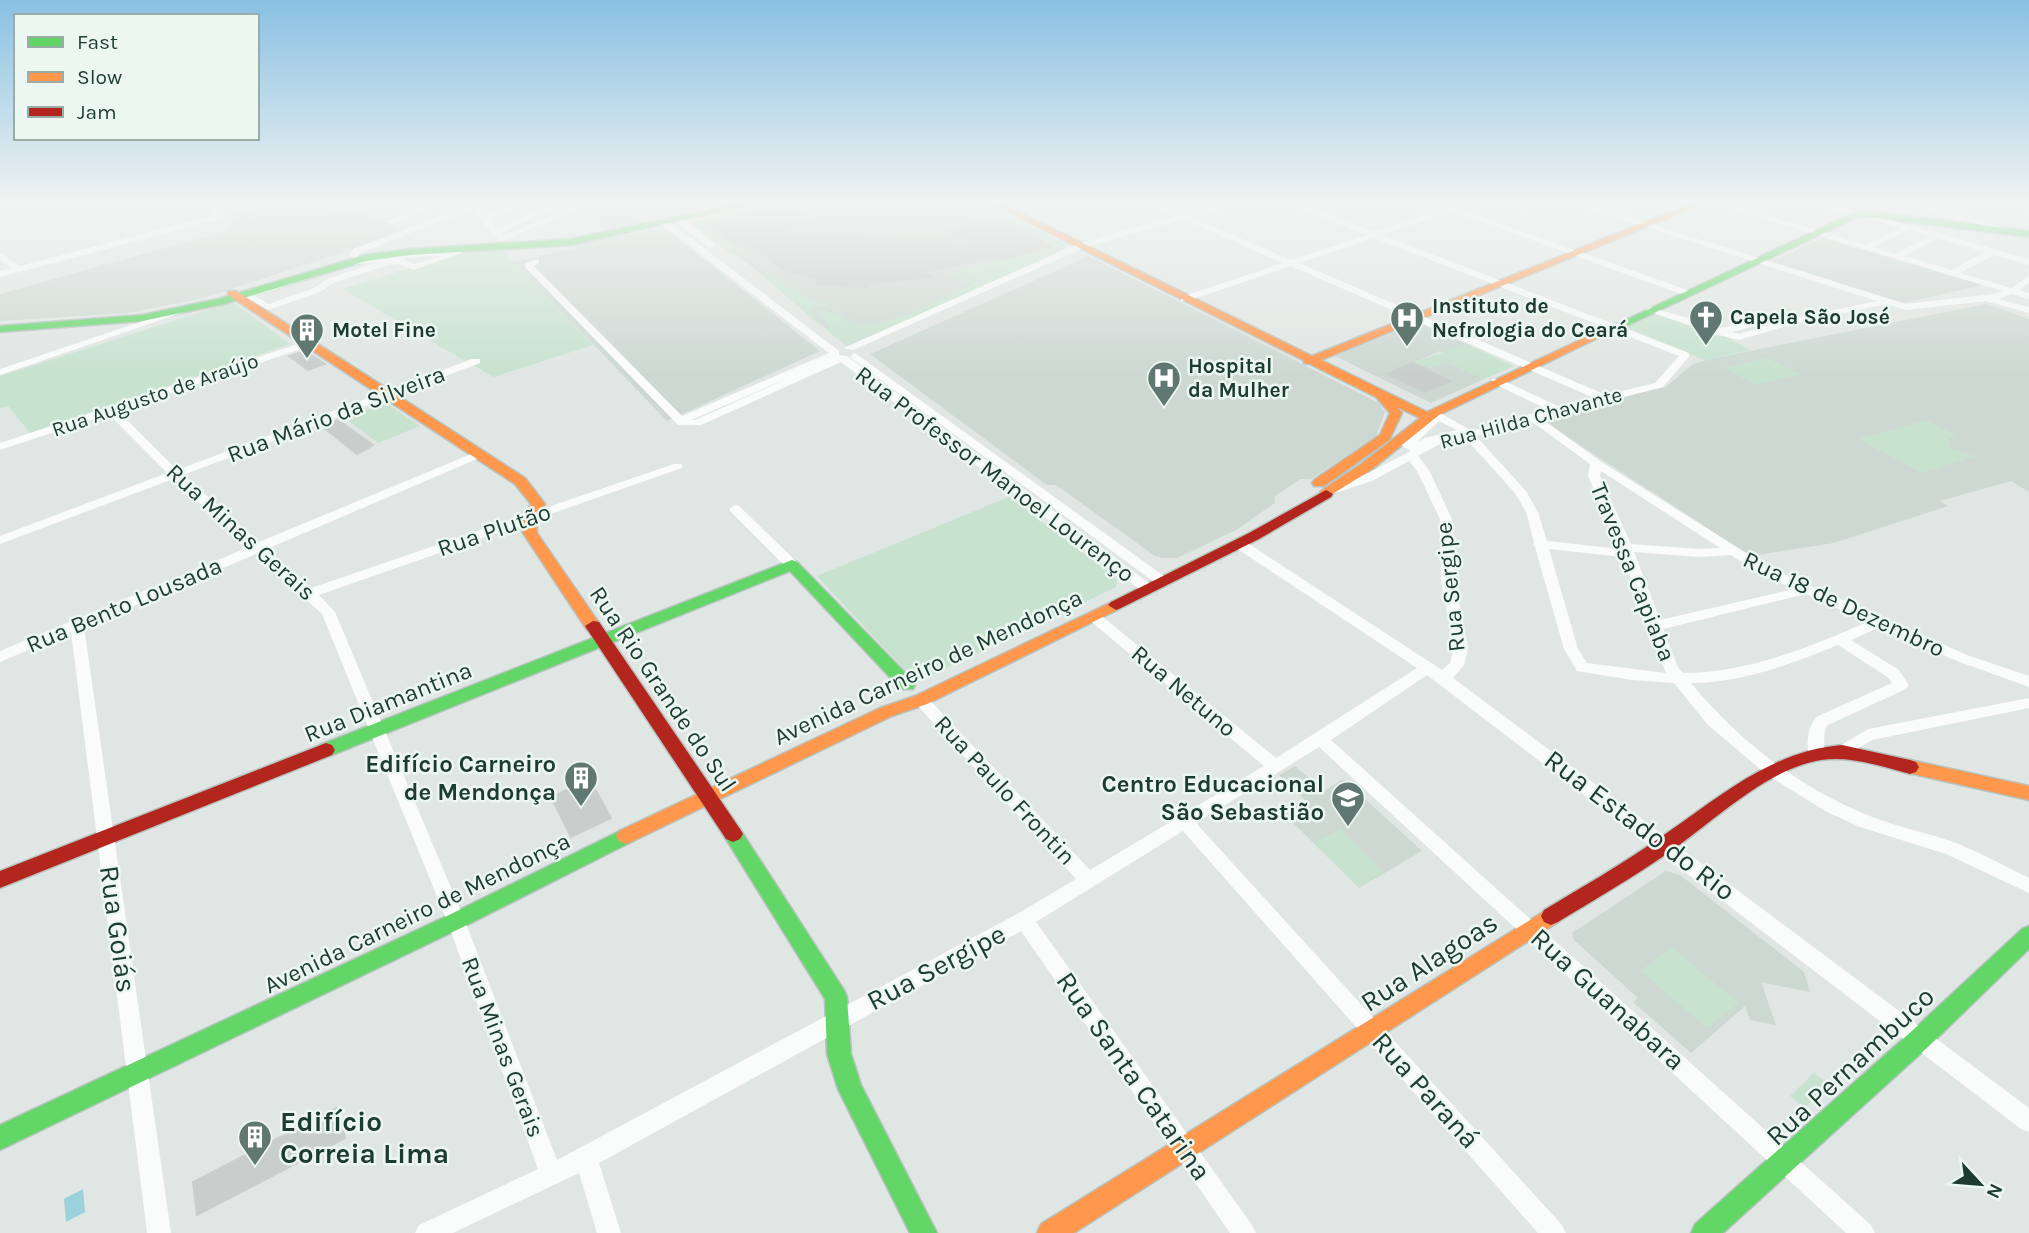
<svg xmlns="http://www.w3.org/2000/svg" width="2029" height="1233" viewBox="0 0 2029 1233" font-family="Karla,sans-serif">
	<rect width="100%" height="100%" fill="#e0e6e3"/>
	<g fill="#cdd8d3">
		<polygon points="567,202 707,202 712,205 608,230"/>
		<polygon points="771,202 983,202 1066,245 1066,248 847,346 750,265 690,223"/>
		<polygon points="287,203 361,213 407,231 207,297 128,313 0,321 0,294 229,230 234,212"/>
		<polygon points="664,228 820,351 667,421 514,262 576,248 574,245"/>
		<polygon points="1822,238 1982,285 1900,304 1769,262"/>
		<polygon points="1089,256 1379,403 1385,412 1376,436 1311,479 1300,479 1274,497 1275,503 1236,530 1177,558 1163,558 1155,556 1056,485 1047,485 870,354"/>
		<polygon points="1987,304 2029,319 2029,492 2011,481 1940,501 1948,506 1834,543 1757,555 1755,559 1537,417 1666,387 1693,364 1709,359"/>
		<polygon points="1418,323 1467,344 1445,354 1440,351 1416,362 1430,368 1446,362 1484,379 1431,403 1335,356"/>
		<polygon points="1295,766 1324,791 1343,779 1422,851 1359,888 1283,813 1305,800 1279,775"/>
		<polygon points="1666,871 1680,875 1804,972 1810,992 1761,982 1776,1025 1750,1020 1745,1006 1691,1053 1633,1002 1638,998 1574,940 1572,933"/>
	</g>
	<g fill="#c7e2cf">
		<polygon points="741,209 762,210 704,224 744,252 733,255 690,223"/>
		<polygon points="1028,230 1043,232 1066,248 990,284 958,271 1049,246 1029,234"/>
		<polygon points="504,251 593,345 493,377 475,366 477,362 472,358 465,361 343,289 458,253"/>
		<path d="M954 272 986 286 847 346 827 331 830 326 815 310C832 308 844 323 861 324 898 325 939 299 973 284L948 274Z"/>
		<path d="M760 273 768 274 813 301 822 302 850 318C838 312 823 302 810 310L823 328Z"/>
		<polygon points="233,302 290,344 30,433 8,406 0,408 0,376"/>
		<polygon points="1655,314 1724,336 1750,350 1704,360 1626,327"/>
		<polygon points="1467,344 1514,366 1484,379 1446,362 1430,368 1415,362"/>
		<polygon points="1766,358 1800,374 1756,385 1724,368"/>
		<polygon points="386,403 420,426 378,443 345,418"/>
		<polygon points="1926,420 1956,435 1948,439 1951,449 1975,456 1922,473 1858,439"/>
		<polygon points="1009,497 1117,579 1116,587 921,680 913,679 817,576"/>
		<polygon points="1340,829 1383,872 1359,888 1314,843"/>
		<polygon points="1672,948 1739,1003 1707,1028 1640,971"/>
		<polygon points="1814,1073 1829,1085 1805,1108 1790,1096"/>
	</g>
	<polygon fill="#9bd1db" points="83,1189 85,1212 66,1222 64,1199"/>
	<g fill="#c7cecb" stroke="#c8cfcc" stroke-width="2">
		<polygon points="788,206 815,223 771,233 978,246 950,231 997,218 1051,246 1003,260 997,256 924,272 932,277 871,283 868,288 816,284 820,280 784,270 742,240 733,243 708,225"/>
		<polygon points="305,351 325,364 308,370 289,356"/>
		<polygon points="1412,363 1450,381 1425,392 1387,374"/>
		<polygon points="338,420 373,445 372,446 357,454 322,426"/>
		<polygon points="590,780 611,818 571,837 551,797"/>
		<polygon points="337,1108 345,1138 197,1215 193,1182"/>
	</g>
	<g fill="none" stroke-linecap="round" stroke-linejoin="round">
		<g stroke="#b8c3bf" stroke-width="3">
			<g id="fast">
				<polygon points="745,202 762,202 571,245 410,255 366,261 224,304 142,321 0,332 0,326 142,315 218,299 365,255 410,249 571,239"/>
				<polygon points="1859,210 2029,231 2029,237 1860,216 1605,336 1596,334"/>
				<polygon points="792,560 797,562 913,681 915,685 913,689 901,689 790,571 332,755 320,755 317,750 320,745"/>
				<polygon points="733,826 740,829 844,990 847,997 851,1054 861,1085 937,1233 910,1233 838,1089 827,1054 825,999 726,839 723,834 726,829"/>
				<polygon points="626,828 633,831 636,836 633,841 463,927 0,1150 0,1125 449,915"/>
				<polygon points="2029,926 2029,949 1929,1046 1723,1233 1691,1233 1695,1224 1913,1030 2022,929"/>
			</g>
		</g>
		<g stroke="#b8c3bf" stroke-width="3">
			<g id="slow">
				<polygon points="988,202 999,202 1312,356 1695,202 1707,202 1321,360 1427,412 1597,332 1606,334 1439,415 1371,470 1326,498 1319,494 1321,491 1361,464 1420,418 1397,407 1402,413 1389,440 1324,486 1314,486 1312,483 1314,480 1380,435 1390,413 1376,397 1310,364 1304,363 1303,360"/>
				<polygon points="228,291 236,291 525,478 545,504 536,522 537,533 601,626 599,630 587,630 523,533 522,522 531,504 515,484 228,295"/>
				<polygon points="1116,600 1124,605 1121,608 927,704 892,716 633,841 626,844 619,841 616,836 619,831 880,708 915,696"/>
				<polygon points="1910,760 2029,786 2029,800 1904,772 1901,767 1904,762"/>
				<polygon points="1551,907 1558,910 1561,916 1558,922 1074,1233 1037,1233 1041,1224"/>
			</g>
		</g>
		<g stroke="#b8c3bf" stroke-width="3">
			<g id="jam">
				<polygon points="1326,490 1333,494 1331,497 1259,539 1121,608 1116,610 1108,605 1111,602 1249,533"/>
				<polygon points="593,621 599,622 740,829 743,834 740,839 733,842 726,839 585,626"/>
				<polygon points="326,743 332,745 335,750 332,755 0,888 0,871"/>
				<path d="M1842 745 1910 760 1916 762 1919 767 1916 772 1910 774C1880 766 1852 756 1821 760 1768 768 1714 821 1671 851 1635 876 1596 899 1558 922L1551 925 1544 922 1541 916 1544 910C1582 887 1621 865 1658 839 1716 800 1769 751 1842 745Z"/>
			</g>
		</g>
		<g fill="#fafbfb" fill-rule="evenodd">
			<polygon points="433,202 445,202 392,224 385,222"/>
			<polygon points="475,202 491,202 491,206 481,211 484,215 515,202 526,202 488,219 497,228 555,202 566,202 501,233 503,236 572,207 579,209 502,241 492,234 473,209 360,253 356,258 349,256 354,249"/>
			<polygon points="709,202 718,202 725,208 718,210"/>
			<path d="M1146 202C1162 202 1170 212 1184 214 1195 215 1222 202 1239 202L1191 217 1291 260 1366 235 1285 202H1297L1374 232 1443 209 1428 202C1437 202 1446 206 1451 206 1458 206 1466 202 1475 202L1459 209 1690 291V295H1684L1451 211 1382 235 1689 353V357L1663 387 1541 418 1600 461 1770 568 1967 655 2029 676V687L1957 661 1880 627 1851 640 1899 670 1909 685 1906 689 1828 725C1821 734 1827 747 1822 757H1810C1805 744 1808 728 1816 717L1892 683 1889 678 1838 645C1791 664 1742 683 1691 683 1739 741 1799 788 1870 816 1898 827 1928 833 1956 843 1981 853 2005 866 2029 878V893L1946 854 1860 827 1827 812 1767 775 1708 725 1674 683 1632 680 1577 671 1564 649 1535 547 1533 544 1534 542 1526 512 1515 493 1466 439 1440 444 1418 456 1429 470 1452 519 1455 580 1468 648 1464 665 1453 678 2029 1108V1132L2021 1129 1427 675 1331 740 1871 1225 1875 1233H1846L1319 747 1196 823 1562 1225 1566 1233H1538L1183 831 1036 922 1252 1225 1256 1233H1230L1021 931 599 1163 621 1233H597L579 1173 453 1233H415L419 1225 538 1169 447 921 322 614 256 554 84 627 171 1233H147L71 632 0 662V651L249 547 173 479 0 544V536L167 473 109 414 0 450V443L307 341H313V345L118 411 177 470 472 359H480V363L183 475 259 542 476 452H484V456L267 549 311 588 674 464H682V468L319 595 335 612 465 921 557 1160 1017 914 1076 879 916 704 913 700 916 696H926L1090 870 1264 766 1088 619 1086 616 1088 613H1098L1276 758 1417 668 1236 548 1235 545 1236 542H1246L1442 670 1450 663 1454 648 1441 580 1440 519 1417 471 1409 461 1372 481 1330 495 1324 491 1364 475 1411 451 1401 445 1434 414H1442L1472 431 1547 409 1492 383V379H1500L1558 406 1594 398 1291 266 1187 301H1181V297L1283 263 1183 219 1083 248 853 350 844 348 1077 244 1176 216ZM1374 238 1679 356 1655 383 1606 395 1299 263ZM1439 421 1457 430 1425 438 1417 442ZM1531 421 1590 464 1588 476 1620 549 1547 541 1538 512 1526 491 1476 436ZM1601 471 1720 548 1699 549 1631 544 1600 476ZM1549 549 1623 557 1666 673 1587 663 1578 649ZM1634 552 1699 557 1731 555 1760 574 1794 589 1660 620ZM1806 594 1867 622C1808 648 1749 672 1683 673L1678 667 1663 629Z"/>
			<path d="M1568 202H1581L1906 304 1993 294 2003 291 1709 202H1722L1866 245 1901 228 1858 215 1791 202H1810L1859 211 2029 259V265L1994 255 1960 273 2011 288 2029 276V283L2019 290 2029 293V299L2012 294 1999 299 2029 307V313L1986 301 1905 310 1887 304 1797 323 1739 340 1714 334 1645 310 1650 307 1721 328 1769 318 1774 321 1732 332 1739 334 1795 318 1877 301ZM1909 230 1930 236 1895 254 1874 247ZM1938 238 1985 252 1952 270 1904 256Z"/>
			<polygon points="1897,202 1911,202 2016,231 2012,233"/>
			<polygon points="2007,202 2029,205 2029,209 2008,204"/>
			<polygon points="214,211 221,213 217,220 0,277 0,271 12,268 0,260 0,253 20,266 211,216"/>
			<polygon points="676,218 682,218 714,243 714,247 708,247 676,222"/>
			<path d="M660 219H666L839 351V355L847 356 1153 586 1155 589 1153 592H1143L841 362 701 425H678L525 267V263L539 259V263L534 266 682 416 829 353 660 223ZM793 376 695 420H691Z"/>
			<path d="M430 250H458L462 253 413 270 400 264 388 265 333 283 320 292 268 310 242 295 350 260ZM430 256H441L414 264 403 259ZM378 262 327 279 314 288 269 304 255 296 351 265Z"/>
			<polygon points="179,309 187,311 0,375 0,369"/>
			<polygon points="855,353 1168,579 1170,582 1168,585 1158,585 851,358 850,356"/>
			<polygon points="735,505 739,506 797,562 799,565 797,568 787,568 731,512 729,509"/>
			<polygon points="2029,698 2029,708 1872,740 1842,758 1836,756 1834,752 1836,748 1868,729"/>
		</g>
		<use href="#fast" fill="#63d668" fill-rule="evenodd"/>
		<use href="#slow" fill="#ff974d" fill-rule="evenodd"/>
		<use href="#jam" fill="#b3261e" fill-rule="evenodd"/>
	</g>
	<linearGradient id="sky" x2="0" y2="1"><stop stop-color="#89c0e3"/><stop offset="0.54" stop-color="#f1f4f2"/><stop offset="1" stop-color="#f1f4f2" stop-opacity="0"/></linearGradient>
	<rect width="2029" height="375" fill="url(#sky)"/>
	<defs>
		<g id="church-pin" transform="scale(1.75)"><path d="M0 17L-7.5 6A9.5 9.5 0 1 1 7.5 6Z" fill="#617771" stroke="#ecf7f2"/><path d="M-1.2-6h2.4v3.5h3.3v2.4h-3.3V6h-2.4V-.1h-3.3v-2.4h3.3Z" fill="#fff"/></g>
		<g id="hospital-pin" transform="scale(1.75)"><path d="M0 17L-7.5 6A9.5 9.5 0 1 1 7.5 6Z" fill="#617771" stroke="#ecf7f2"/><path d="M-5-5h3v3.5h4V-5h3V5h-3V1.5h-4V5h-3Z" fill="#fff"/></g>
		<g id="building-pin" transform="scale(1.75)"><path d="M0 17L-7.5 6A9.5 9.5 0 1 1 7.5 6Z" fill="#617771" stroke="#ecf7f2"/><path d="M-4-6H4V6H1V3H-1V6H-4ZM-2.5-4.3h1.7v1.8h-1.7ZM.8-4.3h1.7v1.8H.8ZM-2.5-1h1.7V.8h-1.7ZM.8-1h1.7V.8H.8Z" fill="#fff"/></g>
		<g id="school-pin" transform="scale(1.75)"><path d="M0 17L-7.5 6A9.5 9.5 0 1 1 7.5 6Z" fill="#617771" stroke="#ecf7f2"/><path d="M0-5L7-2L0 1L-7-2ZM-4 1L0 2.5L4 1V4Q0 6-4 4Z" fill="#fff"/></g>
	</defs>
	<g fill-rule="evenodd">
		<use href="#church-pin" x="1706" y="317"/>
		<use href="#hospital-pin" x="1407" y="318"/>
		<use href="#building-pin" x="307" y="330"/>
		<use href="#hospital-pin" x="1164" y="378"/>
		<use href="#building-pin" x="581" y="778"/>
		<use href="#school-pin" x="1348" y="798"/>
		<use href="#building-pin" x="255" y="1137"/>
	</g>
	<g text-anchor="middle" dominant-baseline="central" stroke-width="5" stroke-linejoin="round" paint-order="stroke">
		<g font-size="21" font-weight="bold" fill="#1d3b33" stroke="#ecf7f2" text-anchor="start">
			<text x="1432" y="306">Instituto de<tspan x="1432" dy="24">Nefrologia do Ceará</tspan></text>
			<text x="1730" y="317">Capela São José</text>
			<text x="332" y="330">Motel Fine</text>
			<text x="1188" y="366">Hospital<tspan x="1188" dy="24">da Mulher</tspan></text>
		</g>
		<g font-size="21" fill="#1d3b33" stroke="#ecf7f2">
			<text transform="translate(155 395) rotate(-19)">Rua Augusto de Araújo</text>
			<text transform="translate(1531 418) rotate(-15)">Rua Hilda Chavante</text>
		</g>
		<g font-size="24" fill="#1d3b33" stroke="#ecf7f2">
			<text transform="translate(336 414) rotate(-21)">Rua Mário da Silveira</text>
			<text transform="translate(995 474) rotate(37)">Rua Professor Manoel Lourenço</text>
			<text transform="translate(494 530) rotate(-19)">Rua Plutão</text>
			<text transform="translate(241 532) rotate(42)">Rua Minas Gerais</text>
			<text transform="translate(1633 572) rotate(68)">Travessa Capiaba</text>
			<text transform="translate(1450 587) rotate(-96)">Rua Sergipe</text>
			<text transform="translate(1844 604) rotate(25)">Rua 18 de Dezembro</text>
			<text transform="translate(124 605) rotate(-23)">Rua Bento Lousada</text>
			<text transform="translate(928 667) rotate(-25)">Avenida Carneiro de Mendonça</text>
			<text transform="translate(663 689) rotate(56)">Rua Rio Grande do Sul</text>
			<text transform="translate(1184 691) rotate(40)">Rua Netuno</text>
			<text transform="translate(388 702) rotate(-22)">Rua Diamantina</text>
			<text transform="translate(1005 790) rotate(47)">Rua Paulo Frontin</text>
			<text transform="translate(417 913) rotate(-26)">Avenida Carneiro de Mendonça</text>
			<text transform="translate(503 1047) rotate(69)">Rua Minas Gerais</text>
		</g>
		<g font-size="24" font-weight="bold" fill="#1d3b33" stroke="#ecf7f2" text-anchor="end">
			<text x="556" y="764">Edifício Carneiro<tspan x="556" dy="28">de Mendonça</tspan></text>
			<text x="1324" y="784">Centro Educacional<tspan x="1324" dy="28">São Sebastião</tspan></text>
		</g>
		<g font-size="28" fill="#1d3b33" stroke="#ecf7f2">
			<text transform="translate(1640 825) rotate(37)">Rua Estado do Rio</text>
			<text transform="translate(118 929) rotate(82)">Rua Goiás</text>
			<text transform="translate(1429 962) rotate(-33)">Rua Alagoas</text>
			<text transform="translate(936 967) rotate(-28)">Rua Sergipe</text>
			<text transform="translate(1608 999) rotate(42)">Rua Guanabara</text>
			<text transform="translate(1850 1066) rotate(-43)">Rua Pernambuco</text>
			<text transform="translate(1134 1076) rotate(55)">Rua Santa Catarina</text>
			<text transform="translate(1426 1090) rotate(48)">Rua Paraná</text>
		</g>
		<g font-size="28" font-weight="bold" fill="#1d3b33" stroke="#ecf7f2" text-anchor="start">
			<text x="280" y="1121">Edifício<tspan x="280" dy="32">Correia Lima</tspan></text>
		</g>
	</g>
	<rect x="14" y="14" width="245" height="126" fill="#ecf7f2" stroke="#99aca6" stroke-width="2"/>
	<rect x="28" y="37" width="35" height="10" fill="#63d668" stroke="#99aca6" stroke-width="2"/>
	<text x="77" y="49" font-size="21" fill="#1d3b33">Fast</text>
	<rect x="28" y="72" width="35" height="10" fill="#ff974d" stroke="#99aca6" stroke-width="2"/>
	<text x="77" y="84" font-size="21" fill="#1d3b33">Slow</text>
	<rect x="28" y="107" width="35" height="10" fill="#b3261e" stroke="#99aca6" stroke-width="2"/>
	<text x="77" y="119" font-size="21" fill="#1d3b33">Jam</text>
	<g transform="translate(1980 1184) rotate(116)" stroke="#ecf7f2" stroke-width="5" paint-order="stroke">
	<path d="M0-5L12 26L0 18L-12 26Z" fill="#1d3b33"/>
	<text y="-10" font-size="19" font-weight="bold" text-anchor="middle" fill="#1d3b33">N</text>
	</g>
</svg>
